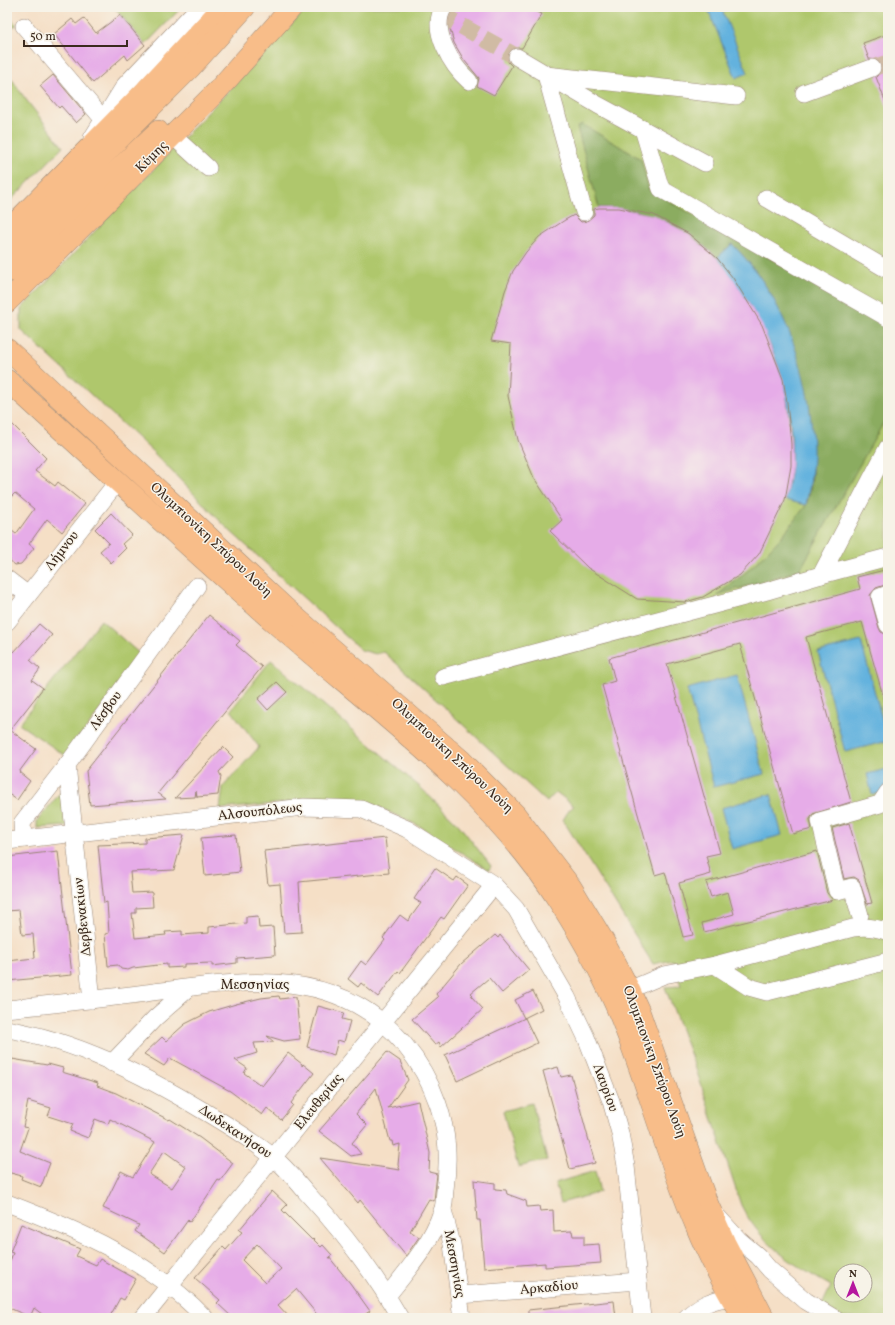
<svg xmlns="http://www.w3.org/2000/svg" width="895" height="1325" viewBox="0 0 895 1325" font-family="Vollkorn,serif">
	<rect width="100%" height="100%" fill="#f7f3e8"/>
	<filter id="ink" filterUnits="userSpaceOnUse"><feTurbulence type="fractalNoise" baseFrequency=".025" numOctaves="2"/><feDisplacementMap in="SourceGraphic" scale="8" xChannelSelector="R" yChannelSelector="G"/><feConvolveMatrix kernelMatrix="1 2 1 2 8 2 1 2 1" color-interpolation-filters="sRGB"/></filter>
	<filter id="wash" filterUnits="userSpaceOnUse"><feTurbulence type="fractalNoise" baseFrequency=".012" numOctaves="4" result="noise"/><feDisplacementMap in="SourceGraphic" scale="16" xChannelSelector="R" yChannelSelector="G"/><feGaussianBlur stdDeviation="0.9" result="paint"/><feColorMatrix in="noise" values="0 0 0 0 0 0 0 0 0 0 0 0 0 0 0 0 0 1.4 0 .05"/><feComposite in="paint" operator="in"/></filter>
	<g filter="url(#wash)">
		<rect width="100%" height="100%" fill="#f5dfc6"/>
		<g fill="#afc76c" stroke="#757845" fill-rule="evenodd">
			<polygon points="114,7 182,7 145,45"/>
			<path d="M308 7H888V1318H816L831 1286C794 1265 761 1245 741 1205L696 1069 665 987 681 986 673 960 653 964 563 820 569 810 574 806 556 792 547 802 384 652 376 654 361 650 227 528 153 452 21 330V309ZM841 1271H865V1295H841Z"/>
			<polygon points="7,16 17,25 7,29"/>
			<polygon points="7,72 24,97 63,147 7,204"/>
			<polygon points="101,620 141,655 66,756 19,724"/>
			<polygon points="271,660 421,788 459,825 491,866 489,870 419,826 370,803 348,799 318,800 220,809 223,787 259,747 231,710"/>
			<polygon points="62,792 68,826 37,828 37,821 60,793"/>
			<polygon points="532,1103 547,1160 518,1167 503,1111"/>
			<polygon points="595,1171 600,1192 561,1203 555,1183"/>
		</g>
		<path fill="#8bac60" stroke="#636b3f" d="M582 124 641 159 649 190 888 325V415L800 570 717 595C746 574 772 550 793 522 797 516 803 510 806 505 815 483 813 446 810 424 802 357 781 292 732 244L717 258C681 225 649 207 599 208L577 127Z"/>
		<g fill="#63b2de" stroke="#4f6e7e">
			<polygon points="707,7 721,7 748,73 736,78"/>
			<path d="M732 244C784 295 810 372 813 445 814 465 810 485 806 505L785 500C787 489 790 476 791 465 796 384 765 320 717 258Z"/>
			<polygon points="861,641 888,741 845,752 818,652"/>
			<polygon points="737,675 764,774 714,787 687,689"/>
			<polygon points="887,769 888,791 872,795 867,774"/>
			<polygon points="771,794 782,835 732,849 721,808"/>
		</g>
		<g id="blocks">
			<g fill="#e6ace8" fill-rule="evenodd">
				<polygon points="454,7 528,7 542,14 522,48 512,48 508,52 508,62 512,66 494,95 477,86 479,78 464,60 454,43 449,25"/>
				<polygon points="120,15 145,45 128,60 125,55 93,83 54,34 72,19 76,24 84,18 96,33"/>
				<polygon points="888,34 888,106 887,106 876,77 882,70 881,64 878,60 869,59 863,43"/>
				<polygon points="53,75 86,114 76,123 61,106 59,108 40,86"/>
				<polygon points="599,208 619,208 654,215 689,234 717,258 733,278 762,325 783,379 787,402 791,444 791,466 785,500 759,554 740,575 703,597 685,602 637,599 588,568 550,531 562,520 534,478 518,440 508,396 511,344 491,341 505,291 513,271 526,252 539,237 565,220 574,215 581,222 587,221 594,215 594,209"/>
				<polygon points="7,419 46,458 35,471 55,486 58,482 85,504 62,532 47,519 29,544 34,548 21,564 15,565 7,558 7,527 16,534 34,509 15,493 7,501"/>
				<polygon points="111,513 132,535 122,544 126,548 111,563 100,551 109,543 95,529"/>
				<polygon points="888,569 888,584 876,588 870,595 879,628 881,632 888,635 888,703 885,703 862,622 806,637 851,802 813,814 810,819 812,829 793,834 740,644 667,664 720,853 706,856 711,874 679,883 693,935 683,937 665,872 655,875 602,685 615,681 609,658 860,589 857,577"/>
				<polygon points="209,615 240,641 236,645 262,667 158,793 166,799 90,805 86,771"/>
				<polygon points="39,624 52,635 30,660 40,669 32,680 43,688 10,730 36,749 19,772 30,781 17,800 7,793 7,647 14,652"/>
				<polygon points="277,682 287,692 268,710 258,699"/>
				<polygon points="223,747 233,757 219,772 221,776 218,795 197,797 196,791 195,797 175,798"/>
				<polygon points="849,823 872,903 867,904 859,880 854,877 844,879 832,828"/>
				<polygon points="184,835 174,870 130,872 132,893 152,892 153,907 136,908 136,913 132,913 135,938 166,935 165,932 182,931 182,935 209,933 209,927 246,923 246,917 258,916 259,928 273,927 275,955 237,958 237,963 212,966 212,963 184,964 184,967 167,968 167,964 133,968 128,970 121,969 118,965 108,966 105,934 109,933 107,902 104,903 98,845 145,843 145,838"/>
				<polygon points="236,835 240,872 205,876 201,838"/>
				<polygon points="385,838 389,873 299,882 302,932 284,933 280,884 268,885 264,851"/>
				<polygon points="58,851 72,975 7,981 7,961 35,958 33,934 22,935 19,910 7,911 7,857"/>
				<polygon points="817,851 827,893 833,900 704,932 702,923 734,914 728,892 711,897 706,882"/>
				<polygon points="435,868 454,881 457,877 468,885 444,919 441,917 400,973 398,971 378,997 361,983 358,987 348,979 361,961 366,965 385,940 383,938 400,915 408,921 421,903 414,899"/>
				<polygon points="495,935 498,938 500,935 529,970 502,993 489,978 471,993 473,995 471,996 483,1009 441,1047 439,1042 435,1045 412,1019 438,997 436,994 461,964"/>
				<polygon points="533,991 542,1009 524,1018 515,1000"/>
				<polygon points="279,996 280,999 296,997 300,1039 284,1041 267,1036 274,1042 254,1043 257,1053 235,1060 247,1068 244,1073 262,1086 288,1053 302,1064 302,1066 303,1064 314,1073 291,1103 293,1105 281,1120 267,1108 262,1115 230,1091 170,1058 164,1066 144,1054 162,1037 166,1041 185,1024 209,1012 236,1004 261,998"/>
				<polygon points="318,1006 344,1013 342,1019 350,1021 344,1042 338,1040 334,1055 307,1047"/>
				<polygon points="525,1018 537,1043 457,1081 445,1055"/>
				<polygon points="387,1052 400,1061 408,1080 388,1108 418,1101 430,1153 429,1172 437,1174 434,1201 429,1199 410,1231 419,1237 406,1256 360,1200 358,1203 320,1158 400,1170 398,1165 400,1144 393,1146 392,1141 390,1141 376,1088 356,1114 367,1125 352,1143 361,1154 351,1156 319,1131"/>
				<path d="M12 1059 47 1065 48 1064 63 1068 62 1072 98 1083 97 1086 116 1093 169 1120 170 1119 200 1138 233 1163 220 1181 218 1180 190 1222 188 1220 165 1252 135 1231 139 1225 103 1208 121 1171 133 1177 155 1142 110 1119 108 1124 95 1119 88 1138 70 1131 73 1124 48 1116 51 1108 28 1101 23 1127 28 1128 20 1151 50 1163 41 1187 21 1179 22 1176 7 1172V1085ZM164 1151 186 1167 172 1188 149 1174Z"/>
				<polygon points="558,1067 561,1077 571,1075 595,1163 570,1169 543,1071"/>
				<polygon points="474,1180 495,1183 495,1189 506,1190 507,1194 526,1201 527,1207 539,1206 540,1211 553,1210 554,1232 572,1231 573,1236 584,1236 584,1245 599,1244 601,1263 545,1267 545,1263 484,1268 480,1220 477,1220"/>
				<path d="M272 1191 287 1205 282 1210 312 1240 313 1239 321 1247 323 1245 332 1255 329 1257 350 1283 370 1311 360 1318H320L296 1289 278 1305 290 1318H233L217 1303 220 1300 195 1278 223 1247 226 1250 242 1232 239 1230ZM257 1244 281 1269 265 1283 242 1260Z"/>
				<polygon points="21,1224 80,1249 76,1256 96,1265 100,1259 136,1279 124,1300 120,1298 109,1318 47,1318 34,1308 30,1317 7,1307 7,1269 13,1253 10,1252"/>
				<polygon points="614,1301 616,1318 528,1318 528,1310"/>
			</g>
		</g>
	</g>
	<g filter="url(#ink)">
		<use href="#blocks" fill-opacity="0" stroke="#988472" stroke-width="1"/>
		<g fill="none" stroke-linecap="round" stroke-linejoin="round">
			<g stroke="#d0bba4" stroke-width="17" stroke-dasharray="17 8" stroke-linecap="butt">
				<polyline points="440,14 517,57"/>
				<polyline points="872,68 888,63"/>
			</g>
			<g stroke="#988472" stroke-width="18">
				<g id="minor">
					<path d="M444 7C429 29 452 66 469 81"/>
					<polyline points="24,26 103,119"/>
					<polyline points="517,57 598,105 705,163"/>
					<polyline points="804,93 872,68"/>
					<polyline points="643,129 661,189 888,318"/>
					<polyline points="173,136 208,168"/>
					<polyline points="92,138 125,85 199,7"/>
					<polyline points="766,198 888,270"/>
					<polyline points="584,212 546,75 736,96"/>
					<polyline points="821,575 888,557"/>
					<polyline points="7,579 28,595"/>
					<polyline points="888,594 880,597 888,625"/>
					<polyline points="7,622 118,481"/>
					<polyline points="443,677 767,591 821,575 888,447"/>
					<polyline points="67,765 92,1000"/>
					<polyline points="23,839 22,823 67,765 197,586"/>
					<polyline points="7,841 304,807 361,809 407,829 494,885 516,909 567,997 586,1037 611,1101 620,1133 626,1166 642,1318"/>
					<polyline points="860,915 852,887 837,891 820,821 880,804 888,792"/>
					<polyline points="715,965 749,987 767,992 888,961"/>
					<path d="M617 995 664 975 715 965 853 928C866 926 876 927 888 932"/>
					<path d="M7 1009C53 1004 100 999 146 993 238 981 337 963 404 1044 419 1062 430 1081 438 1104 448 1134 449 1159 445 1190 444 1197 445 1205 442 1211 432 1242 408 1270 387 1296"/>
					<path d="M7 1029C76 1041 142 1074 202 1110 226 1124 251 1139 273 1157 285 1167 296 1180 306 1192 342 1231 374 1272 400 1318"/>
					<polyline points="112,1063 155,1018 189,988"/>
					<path d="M7 1203C78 1230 152 1262 205 1318"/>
					<polyline points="443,1210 452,1244 462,1318"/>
					<polyline points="717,1216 739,1240 758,1256 770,1270 806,1301 834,1318"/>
					<polyline points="460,1295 638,1281"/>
					<polyline points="143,1318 494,885"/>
					<path d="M686 1318C700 1304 712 1300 731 1297"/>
				</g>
			</g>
			<g stroke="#988472" stroke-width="22">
				<g id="major">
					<polyline points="12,226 146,90 223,7"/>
					<polyline points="7,251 191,67 245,7"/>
					<polyline points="11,271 158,131"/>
					<polyline points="7,302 217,91 292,7"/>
					<polyline points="7,349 284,607 461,760 515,814 571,887 603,940 629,989 639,1011 706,1200 725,1243 764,1318"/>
					<path d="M7 380C96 461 184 543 275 623 373 709 486 788 558 900 582 937 604 977 621 1018 648 1086 667 1158 696 1226 709 1258 725 1288 743 1318"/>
				</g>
			</g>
			<use href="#minor" stroke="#fff" stroke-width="17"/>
			<use href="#major" stroke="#f8bd89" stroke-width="21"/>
		</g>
	</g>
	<g text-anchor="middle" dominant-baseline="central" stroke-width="3" stroke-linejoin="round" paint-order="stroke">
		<g font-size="14" fill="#3b2a1e" stroke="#f7f3e8">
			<text transform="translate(152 157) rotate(-45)">Κύμης</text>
			<text transform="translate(211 540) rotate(43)">Ολυμπιονίκη Σπύρου Λούη</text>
			<text transform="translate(62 551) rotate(-52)">Λήμνου</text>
			<text transform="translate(106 711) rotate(-54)">Λέσβου</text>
			<text transform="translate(452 756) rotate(43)">Ολυμπιονίκη Σπύρου Λούη</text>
			<text transform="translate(260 812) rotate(-6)">Αλσουπόλεως</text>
			<text transform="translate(83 917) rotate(-96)">Δερβενακίων</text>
			<text x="255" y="985">Μεσσηνίας</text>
			<text transform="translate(654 1062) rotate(70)">Ολυμπιονίκη Σπύρου Λούη</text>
			<text transform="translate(605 1088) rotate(70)">Λαυρίου</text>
			<text transform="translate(319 1102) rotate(-51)">Ελευθερίας</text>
			<text transform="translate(235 1132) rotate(34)">Δωδεκανήσου</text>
			<text transform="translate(454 1264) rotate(80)">Μεσσηνίας</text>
			<text transform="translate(549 1288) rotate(-5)">Αρκαδίου</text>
		</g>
	</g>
	<rect width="895" height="1325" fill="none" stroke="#f7f3e8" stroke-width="24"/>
	<g transform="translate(853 1283)"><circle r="19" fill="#f7f3e8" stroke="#aca397"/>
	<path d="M0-3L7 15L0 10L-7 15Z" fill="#b5179e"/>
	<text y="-6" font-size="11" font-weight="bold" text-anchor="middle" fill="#3b2a1e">N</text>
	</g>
	<path d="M24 40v6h103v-6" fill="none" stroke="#3b2a1e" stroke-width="2"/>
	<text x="30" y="40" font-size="12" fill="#3b2a1e" stroke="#f7f3e8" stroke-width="3" paint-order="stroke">50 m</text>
</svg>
